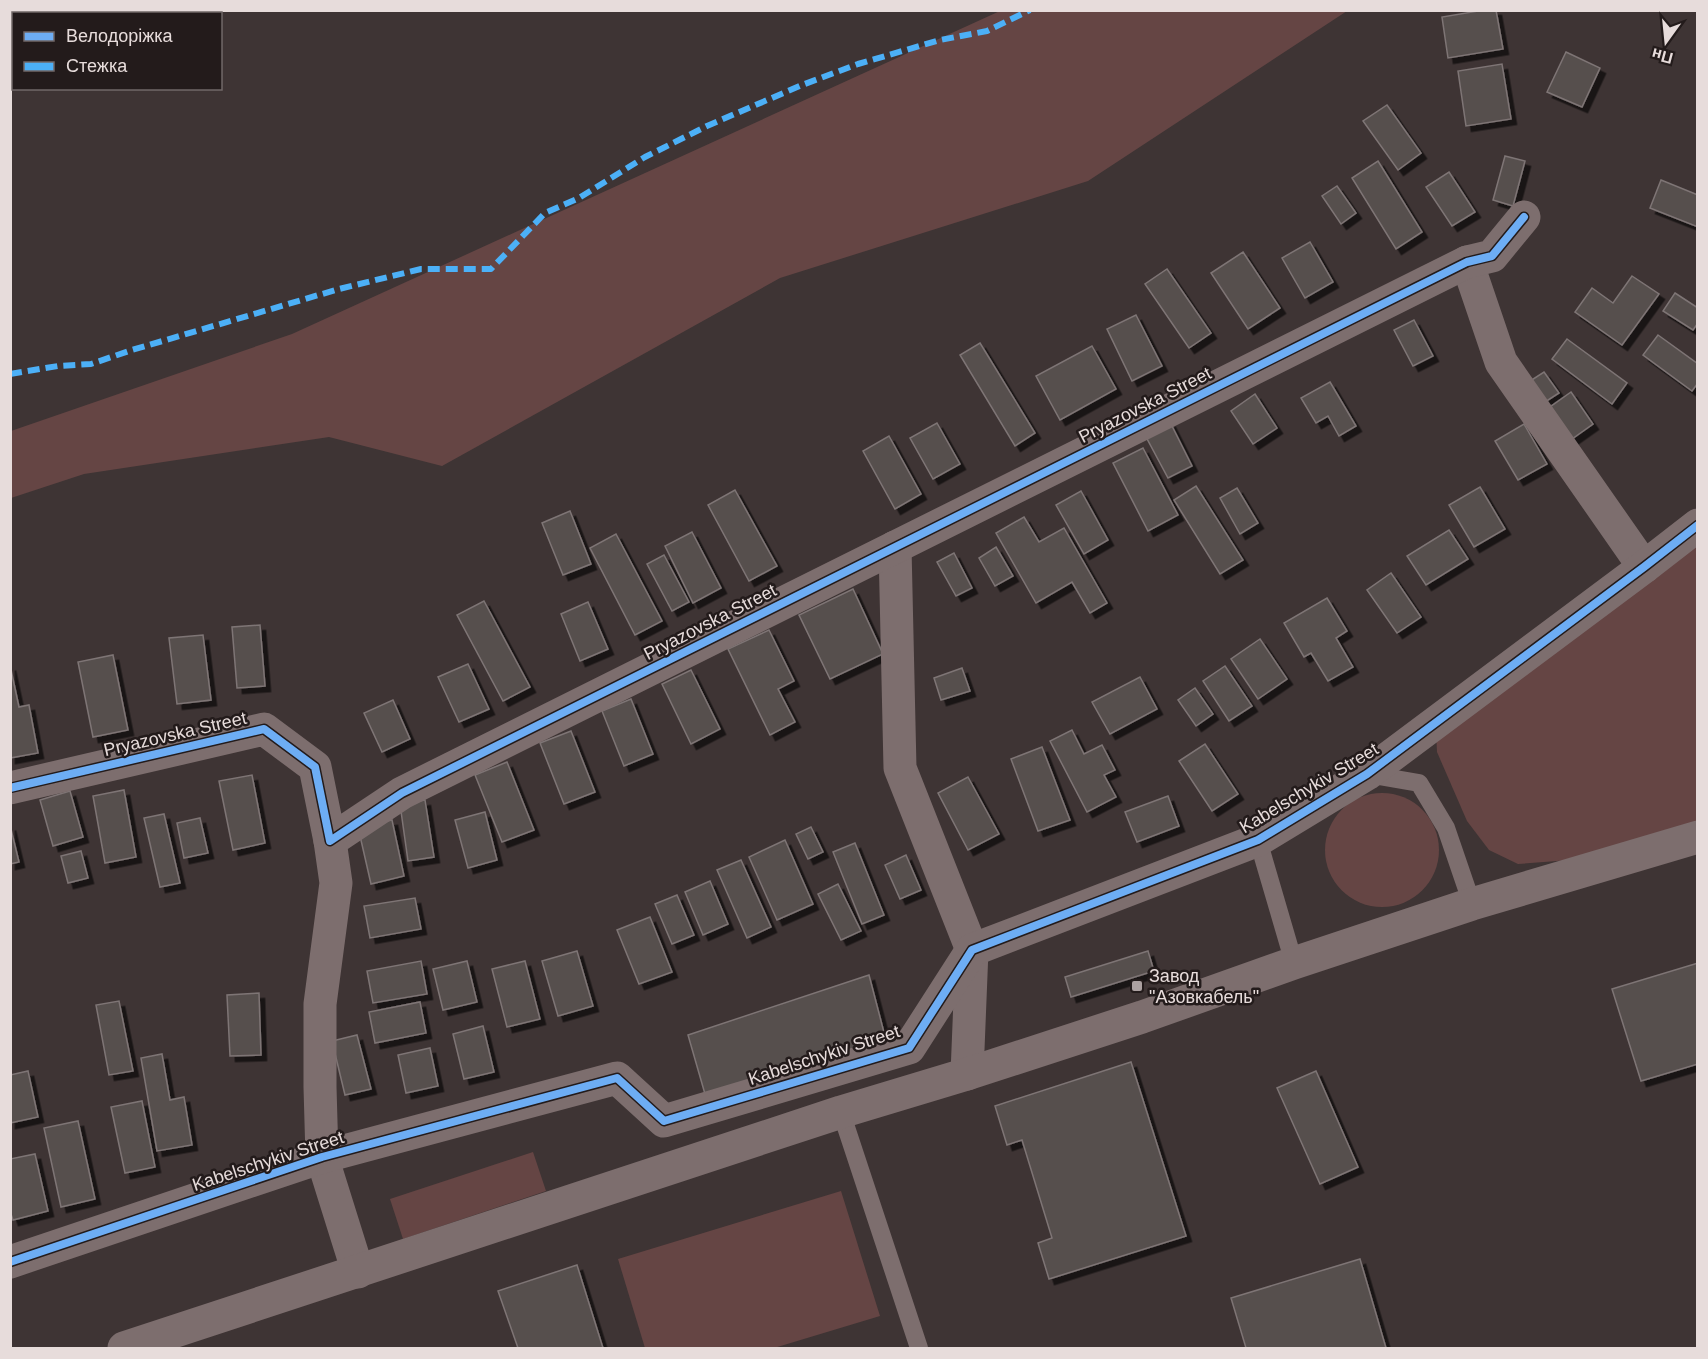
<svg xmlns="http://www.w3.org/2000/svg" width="1708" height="1359" viewBox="0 0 1708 1359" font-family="Helvetica,sans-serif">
	<defs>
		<filter id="shadow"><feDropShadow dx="5.5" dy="5.5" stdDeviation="0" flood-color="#0009"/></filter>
	</defs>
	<rect width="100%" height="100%" fill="#3e3434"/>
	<g fill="#654544">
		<polygon points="1000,11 1347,11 1088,181 780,278 442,466 329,437 84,474 11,498 11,431 292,334"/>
		<polygon points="1697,537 1697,824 1583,859 1518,864 1489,850 1467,821 1437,752 1436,730"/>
		<circle cx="1382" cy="850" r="57"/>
		<polygon points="533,1152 546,1191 403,1239 390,1199"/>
		<polygon points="841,1191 880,1316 774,1348 645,1348 618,1259"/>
	</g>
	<g fill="#574f4e" stroke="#7e7575" stroke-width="1.5" filter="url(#shadow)">
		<polygon points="1484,10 1496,10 1503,49 1448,58 1442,17"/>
		<polygon points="1566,52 1600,68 1582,107 1547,92"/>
		<polygon points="1502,64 1511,119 1466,126 1458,71"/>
		<polygon points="1387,105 1421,153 1398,170 1363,121"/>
		<polygon points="1505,156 1525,161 1513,206 1493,200"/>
		<polygon points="1378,161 1422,232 1396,249 1352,178"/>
		<polygon points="1449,172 1475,212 1452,226 1426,187"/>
		<polygon points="1661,180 1698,195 1698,227 1650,208"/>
		<polygon points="1337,186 1356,213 1341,224 1322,196"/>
		<polygon points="1310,242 1333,282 1305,298 1282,258"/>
		<polygon points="1243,252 1280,308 1248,329 1211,273"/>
		<polygon points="1167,269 1211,333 1189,348 1145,284"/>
		<polygon points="1632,276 1659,294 1622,345 1575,312 1592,288 1613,303"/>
		<polygon points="1675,293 1698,308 1698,323 1693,330 1663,311"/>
		<polygon points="1136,315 1162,366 1132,381 1107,329"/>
		<polygon points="1414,320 1433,356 1413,366 1394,330"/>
		<polygon points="1658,335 1698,364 1698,383 1692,391 1643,355"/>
		<polygon points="1567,339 1627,383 1612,404 1552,359"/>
		<polygon points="980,343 1035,433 1015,446 960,355"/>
		<polygon points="1092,346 1116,389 1060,420 1036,376"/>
		<polygon points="1544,372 1559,393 1542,404 1527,383"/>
		<polygon points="1330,382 1356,426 1339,436 1328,416 1316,423 1301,398"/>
		<polygon points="1571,392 1593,424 1572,439 1550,407"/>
		<polygon points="1255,394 1277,428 1253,444 1231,411"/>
		<polygon points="1170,422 1192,466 1168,478 1145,435"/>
		<polygon points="937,423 960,464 933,479 910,438"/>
		<polygon points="1524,424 1547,464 1518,480 1495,441"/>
		<polygon points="889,436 921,494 895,509 863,451"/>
		<polygon points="1143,448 1178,515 1148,531 1113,463"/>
		<polygon points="1196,486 1243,560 1220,574 1174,500"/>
		<polygon points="1480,487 1505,529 1474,547 1449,505"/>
		<polygon points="1237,488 1258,523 1240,534 1220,498"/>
		<polygon points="735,490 777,566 749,581 708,505"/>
		<polygon points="1081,491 1108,540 1084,554 1056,505"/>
		<polygon points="570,511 591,564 563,575 542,523"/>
		<polygon points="1024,517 1039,542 1064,528 1107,603 1090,613 1072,582 1036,603 996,533"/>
		<polygon points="1449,530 1468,559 1426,585 1407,556"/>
		<polygon points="692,532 721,588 693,603 665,546"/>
		<polygon points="616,534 662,621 635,635 590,548"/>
		<polygon points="996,547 1013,576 995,586 979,558"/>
		<polygon points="954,553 972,588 956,596 937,562"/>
		<polygon points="664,555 689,602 672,611 647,564"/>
		<polygon points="1391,573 1421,617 1397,633 1367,590"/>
		<polygon points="853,589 883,654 830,679 799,615"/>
		<polygon points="1327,598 1347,631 1336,638 1353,667 1328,681 1311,653 1304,657 1284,623"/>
		<polygon points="484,601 530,687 503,701 457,615"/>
		<polygon points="588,602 608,649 580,661 561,614"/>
		<polygon points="260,625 265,686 237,688 232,627"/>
		<polygon points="769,630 794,681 778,689 795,722 770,735 728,649"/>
		<polygon points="203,635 211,700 177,704 169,638"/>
		<polygon points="1260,639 1287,679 1258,699 1231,659"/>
		<polygon points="113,655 128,730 93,737 78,662"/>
		<polygon points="468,664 489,709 459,722 438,677"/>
		<polygon points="10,665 19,707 29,705 38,753 10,758"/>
		<polygon points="1225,666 1252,706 1229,721 1203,681"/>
		<polygon points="962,668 970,691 941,700 934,678"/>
		<polygon points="691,670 720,729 691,744 662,684"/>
		<polygon points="1140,677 1157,709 1110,734 1092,702"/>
		<polygon points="1195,688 1213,714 1196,726 1178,700"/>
		<polygon points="631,699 653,754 624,766 602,711"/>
		<polygon points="393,700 410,739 382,752 364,713"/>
		<polygon points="1072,730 1084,754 1102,745 1115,770 1104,775 1116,797 1087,812 1050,741"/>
		<polygon points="571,731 595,792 564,804 540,743"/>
		<polygon points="1205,744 1238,794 1212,811 1179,761"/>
		<polygon points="1042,747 1070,820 1038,831 1011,759"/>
		<polygon points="507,762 534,830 502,842 475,775"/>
		<polygon points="252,775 265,843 233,850 219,781"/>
		<polygon points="968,777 999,834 968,850 938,793"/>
		<polygon points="124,790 136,857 105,863 93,796"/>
		<polygon points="70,791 83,837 53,846 40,800"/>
		<polygon points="1168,796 1179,826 1137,842 1125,812"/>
		<polygon points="425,800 434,857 408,861 400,804"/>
		<polygon points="485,812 497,860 468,868 455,820"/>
		<polygon points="164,814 180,883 160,887 144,818"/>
		<polygon points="200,818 208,853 184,858 177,823"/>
		<polygon points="392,820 404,876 371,884 358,827"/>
		<polygon points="10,825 19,862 10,864"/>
		<polygon points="811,827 823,852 808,859 796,834"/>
		<polygon points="785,840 813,904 777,920 749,857"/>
		<polygon points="855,843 884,915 862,924 833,852"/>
		<polygon points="81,851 88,878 68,883 61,856"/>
		<polygon points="906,855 921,890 900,899 885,865"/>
		<polygon points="741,860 771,927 747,938 717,870"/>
		<polygon points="710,881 728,924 703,935 685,892"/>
		<polygon points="838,884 861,931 841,940 818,894"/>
		<polygon points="677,895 694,935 672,944 655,904"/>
		<polygon points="415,898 421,929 370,938 364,906"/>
		<polygon points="650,917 672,972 639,984 617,930"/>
		<polygon points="577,951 593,1006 558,1016 542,961"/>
		<polygon points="1148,951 1154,971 1071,997 1065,977"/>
		<polygon points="421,961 427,994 373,1003 367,971"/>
		<polygon points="467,961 477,1002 443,1010 433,969"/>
		<polygon points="525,961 540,1019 507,1027 492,969"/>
		<polygon points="1698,963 1698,1064 1641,1081 1612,989"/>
		<polygon points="869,975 887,1044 707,1101 688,1035"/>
		<polygon points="259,993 261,1055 230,1056 227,995"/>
		<polygon points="119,1001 133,1071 109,1075 96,1005"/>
		<polygon points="420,1002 426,1033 375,1043 369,1012"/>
		<polygon points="483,1026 494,1072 464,1079 453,1034"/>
		<polygon points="357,1035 371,1089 345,1095 332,1041"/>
		<polygon points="430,1048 438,1086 406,1093 398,1055"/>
		<polygon points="162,1054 170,1100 184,1097 192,1145 157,1151 141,1058"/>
		<polygon points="1131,1062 1186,1236 1049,1279 1038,1243 1052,1238 1022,1140 1007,1145 995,1106"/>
		<polygon points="28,1071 38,1117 10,1123 10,1075"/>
		<polygon points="1316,1071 1358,1167 1320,1184 1277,1088"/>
		<polygon points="142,1101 155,1167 125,1173 111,1107"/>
		<polygon points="78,1121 95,1199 61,1207 44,1128"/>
		<polygon points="35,1154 48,1211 13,1220 10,1211 10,1159"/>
		<polygon points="1360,1259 1386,1348 1246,1348 1231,1298"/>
		<polygon points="577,1265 603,1348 518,1348 498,1291"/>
	</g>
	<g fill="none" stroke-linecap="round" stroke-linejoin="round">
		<g stroke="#7d6e6e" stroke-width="18">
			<polyline points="1367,774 1419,783 1446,828 1472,904"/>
			<polyline points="1258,840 1294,963"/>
			<polyline points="841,1112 919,1348"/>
		</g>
		<g stroke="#7d6e6e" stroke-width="33">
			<polyline points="1467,262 1501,362 1644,567"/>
			<polyline points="895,547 900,768 972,950 967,1074"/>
			<polyline points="10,788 264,729 315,767 330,841 402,793 1467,262 1492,256 1524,217"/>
			<polyline points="330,841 336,883 320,1004 320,1087 322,1157 358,1272"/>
			<polyline points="10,1262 322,1157 617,1078 664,1121 909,1048 972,950 1258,840 1367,774 1644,567 1698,525"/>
		</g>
		<polyline stroke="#7d6e6e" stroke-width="33" points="124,1348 841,1112 967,1074 1142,1017 1294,963 1472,904 1698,837"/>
		<polyline stroke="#4cb0f7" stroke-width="6" stroke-dasharray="12 6" stroke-linecap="butt" points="10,374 58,366 91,364 132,350 339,289 421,269 491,269 545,213 579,198 645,157 707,126 802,85 858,64 940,40 987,31 1030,10"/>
		<g stroke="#231b1b" stroke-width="11">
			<g id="cycleway">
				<polyline points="10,788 264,729 315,767 330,841 402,793 1467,262 1492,256 1524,217"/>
				<polyline points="10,1262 322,1157 617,1078 664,1121 909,1048 972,950 1258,840 1367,774 1644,567 1698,525"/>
			</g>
		</g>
		<use href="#cycleway" stroke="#6dadf4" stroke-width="8"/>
	</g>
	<rect fill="#aca1a1" stroke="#231b1b" stroke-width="2" x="1131" y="980" width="12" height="12" rx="3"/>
	<g text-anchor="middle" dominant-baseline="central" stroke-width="5" stroke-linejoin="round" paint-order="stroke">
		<g font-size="18" fill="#e7dcdb" stroke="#231b1b">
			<text transform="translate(1145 405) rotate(-27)">Pryazovska Street</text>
			<text transform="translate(710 622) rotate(-27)">Pryazovska Street</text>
			<text transform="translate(175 734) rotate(-13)">Pryazovska Street</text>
			<text transform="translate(1309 788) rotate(-31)">Kabelschykiv Street</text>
			<text transform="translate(824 1055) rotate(-18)">Kabelschykiv Street</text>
			<text transform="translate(268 1161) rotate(-18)">Kabelschykiv Street</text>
		</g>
		<g font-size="18" fill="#e7dcdb" stroke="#231b1b" text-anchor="start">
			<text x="1149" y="976">Завод<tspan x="1149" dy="21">"Азовкабель"</tspan></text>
		</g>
	</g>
	<rect width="1708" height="1359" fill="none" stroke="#e7dcdb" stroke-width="24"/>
	<rect x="12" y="12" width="210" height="78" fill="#231b1b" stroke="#716868" stroke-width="1.5"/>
	<rect x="24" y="32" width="30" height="9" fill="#6dadf4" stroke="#716868" stroke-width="1.5"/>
	<text x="66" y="42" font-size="18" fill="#e7dcdb">Велодоріжка</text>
	<rect x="24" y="62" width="30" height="9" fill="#4cb0f7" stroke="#716868" stroke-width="1.5"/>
	<text x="66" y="72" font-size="18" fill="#e7dcdb">Стежка</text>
	<g transform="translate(1666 42) rotate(195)" stroke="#231b1b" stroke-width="4.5" paint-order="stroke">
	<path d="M0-4.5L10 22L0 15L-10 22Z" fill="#e7dcdb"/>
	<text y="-9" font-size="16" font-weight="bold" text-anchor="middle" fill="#e7dcdb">Пн</text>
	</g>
</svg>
